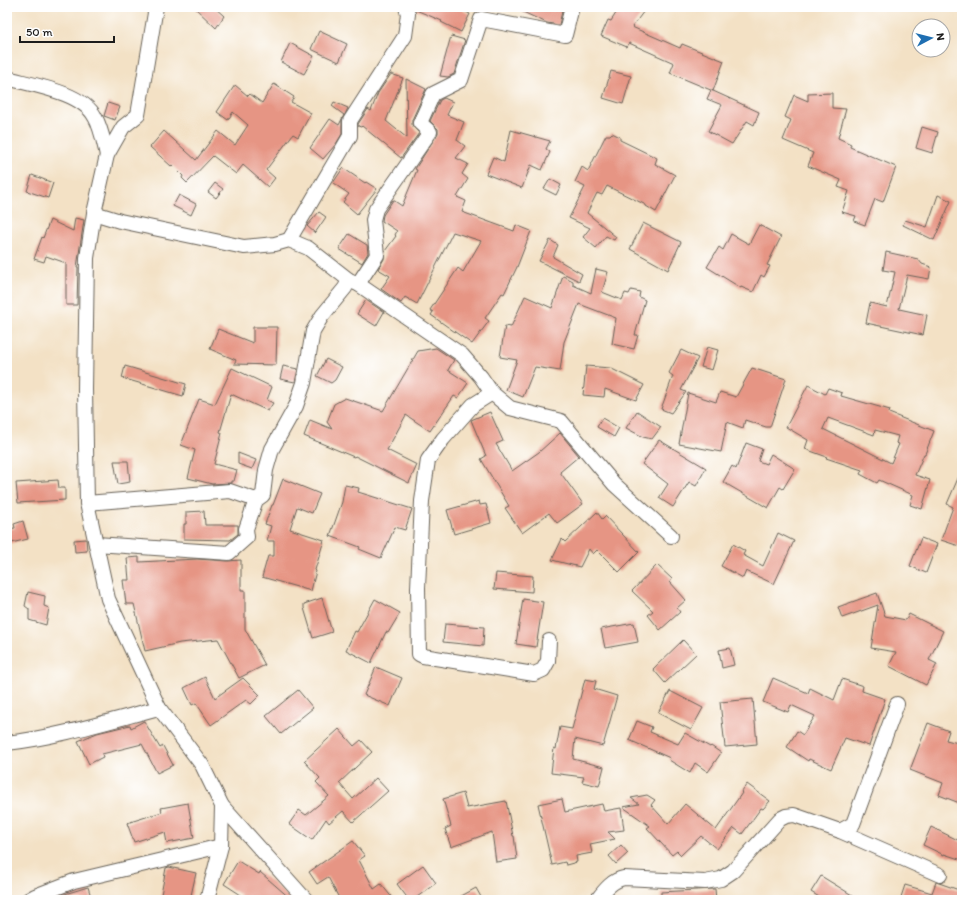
<svg xmlns="http://www.w3.org/2000/svg" width="969" height="907" viewBox="0 0 969 907" font-family="Itim,sans-serif">
	<rect width="100%" height="100%" fill="#fff"/>
	<filter id="ink" filterUnits="userSpaceOnUse"><feTurbulence type="fractalNoise" baseFrequency=".025" numOctaves="2"/><feDisplacementMap in="SourceGraphic" scale="8" xChannelSelector="R" yChannelSelector="G"/><feConvolveMatrix kernelMatrix="1 2 1 2 8 2 1 2 1" color-interpolation-filters="sRGB"/></filter>
	<filter id="wash" filterUnits="userSpaceOnUse"><feTurbulence type="fractalNoise" baseFrequency=".012" numOctaves="4" result="noise"/><feDisplacementMap in="SourceGraphic" scale="16" xChannelSelector="R" yChannelSelector="G"/><feGaussianBlur stdDeviation="0.9" result="paint"/><feColorMatrix in="noise" values="0 0 0 0 0 0 0 0 0 0 0 0 0 0 0 0 0 1.4 0 .05"/><feComposite in="paint" operator="in"/></filter>
	<g filter="url(#wash)">
		<rect width="100%" height="100%" fill="#f3e1c5"/>
		<g id="blocks">
			<g fill="#e69584" fill-rule="evenodd">
				<polygon points="194,7 214,7 224,16 216,28"/>
				<polygon points="415,7 456,7 470,14 461,32 441,22 442,21 416,10"/>
				<polygon points="512,7 563,7 559,25 547,23"/>
				<polygon points="620,7 647,7 632,27 680,48 682,44 724,61 713,91 670,73 674,63 629,43 627,47 601,36 608,20 611,21"/>
				<polygon points="319,31 347,44 339,62 311,49"/>
				<polygon points="451,36 465,40 454,74 448,77 440,76"/>
				<polygon points="290,43 314,56 304,74 281,62"/>
				<polygon points="611,71 631,76 623,104 603,98"/>
				<polygon points="391,74 403,78 386,121 407,138 406,79 426,89 412,120 412,125 419,133 401,158 362,126 361,127 358,126 358,124 368,109 371,111 378,93"/>
				<polygon points="274,84 294,97 291,102 311,113 298,137 293,134 266,170 275,178 268,187 243,165 236,174 213,156 187,183 182,178 183,176 172,165 171,166 150,147 164,131 196,160 218,131 235,145 248,125 233,112 228,120 217,112 235,85 248,96 250,94 262,103"/>
				<polygon points="711,90 759,112 754,125 747,121 732,144 708,131 722,105 707,99"/>
				<polygon points="832,93 832,108 846,109 838,138 851,144 850,147 896,167 883,202 875,199 865,225 854,221 856,216 842,212 849,191 838,187 841,180 808,166 813,153 783,140 791,120 785,117 794,95 808,101 808,94"/>
				<polygon points="444,98 453,102 447,115 464,122 457,140 465,146 456,158 468,164 462,174 468,179 457,197 466,201 462,212 514,231 516,225 531,231 517,267 504,294 502,293 485,318 489,321 472,344 431,315 433,312 430,310 458,268 463,272 481,241 453,232 417,304 405,297 401,303 381,289 390,276 378,269 384,259 385,251 396,236 395,235 397,231 382,221 383,215 393,200 402,206 417,170 415,169 438,133 438,129 430,121 440,100"/>
				<polygon points="334,102 348,108 342,121 342,134 336,144 323,159 310,148 330,119 339,125 344,115 332,106"/>
				<polygon points="108,103 120,107 115,120 104,116"/>
				<polygon points="922,127 938,132 932,153 916,148"/>
				<polygon points="511,130 550,141 546,149 550,152 542,170 531,165 522,188 486,174 493,157 504,162"/>
				<polygon points="612,133 620,137 620,140 657,158 655,164 675,175 656,212 646,206 646,205 607,186 602,195 597,193 587,213 616,237 614,240 606,236 596,248 583,237 590,228 569,218 585,187 575,182 582,167 588,171 606,135 610,135"/>
				<polygon points="343,168 365,183 366,182 377,189 357,214 343,202 349,194 333,183"/>
				<polygon points="32,175 53,183 48,198 27,191"/>
				<polygon points="550,179 561,185 556,195 544,189"/>
				<polygon points="215,183 223,189 216,198 208,192"/>
				<polygon points="179,195 196,204 191,215 173,206"/>
				<polygon points="938,195 951,201 934,240 903,225 905,220 927,227"/>
				<polygon points="319,212 326,217 315,233 307,226"/>
				<polygon points="75,218 84,220 77,267 78,267 77,305 66,305 66,263 46,256 44,262 34,259 42,237 43,238 50,220 73,231"/>
				<polygon points="643,223 681,242 668,270 630,249"/>
				<polygon points="759,225 781,237 767,265 770,266 764,277 761,275 753,292 741,287 741,288 707,267 719,247 723,250 731,234 749,244"/>
				<polygon points="349,234 367,245 368,253 362,263 339,249"/>
				<polygon points="550,240 558,245 553,257 582,274 579,281 539,261"/>
				<polygon points="886,252 918,259 922,264 931,267 929,279 907,275 899,309 927,315 923,335 866,323 870,303 887,307 895,272 883,270"/>
				<polygon points="596,269 608,272 602,292 622,300 625,293 629,294 631,290 640,292 639,297 645,300 635,335 638,335 634,349 612,344 616,318 579,304 564,342 560,371 535,367 523,397 506,390 517,360 500,357 505,326 511,327 525,296 552,308 563,276 573,281 573,285 591,293"/>
				<polygon points="366,300 384,312 376,326 357,314"/>
				<polygon points="253,327 277,327 276,365 234,364 236,360 210,349 218,329 253,343"/>
				<polygon points="707,347 718,350 712,370 701,367"/>
				<polygon points="436,348 454,360 448,370 468,383 458,398 454,396 430,431 406,415 387,450 417,465 409,483 355,456 354,457 304,436 310,420 332,429 327,422 334,404 345,398 383,411 418,351"/>
				<polygon points="681,350 698,358 681,390 686,392 671,413 661,409 673,376 669,373"/>
				<polygon points="326,359 342,367 335,380 331,383 317,376"/>
				<polygon points="125,366 186,384 183,396 122,378"/>
				<polygon points="283,366 298,369 295,382 280,379"/>
				<polygon points="586,366 610,368 644,385 636,400 605,389 604,397 583,395"/>
				<polygon points="232,368 272,387 267,400 273,403 268,411 231,394 220,432 222,433 214,464 237,470 234,481 231,481 231,483 212,484 188,478 195,450 181,445 199,399 215,404"/>
				<polygon points="752,368 786,379 770,427 766,427 745,420 743,428 727,422 721,452 679,444 688,393 716,402 720,392 736,397"/>
				<path d="M808 385 825 394 828 388 842 393 841 396 890 410 889 413 934 431 925 454H924L915 475 930 480 922 509 910 505 913 495 879 480 877 483 860 474 862 470 826 458 827 457 805 449 808 440 786 427ZM828 418 874 435 875 430 898 436 896 443 899 444 891 463 823 429Z"/>
				<polygon points="637,411 661,427 652,439 643,437 626,428"/>
				<polygon points="490,412 503,441 496,444 512,471 539,452 560,433 579,456 560,472 583,504 557,523 549,513 522,533 505,508 509,506 481,459 486,456 471,420"/>
				<polygon points="602,418 619,428 614,437 597,427"/>
				<polygon points="659,440 706,468 696,486 689,482 673,507 659,498 668,484 642,464"/>
				<polygon points="746,443 762,449 758,461 766,464 771,454 795,469 783,489 780,487 768,508 723,482 732,466 736,469"/>
				<polygon points="238,453 256,460 252,469 238,464"/>
				<polygon points="114,461 128,461 130,482 118,484"/>
				<polygon points="962,469 962,547 941,540 953,507 947,504"/>
				<polygon points="283,479 320,494 312,513 297,507 290,529 324,540 315,570 316,571 311,591 262,577 268,556 274,556 274,541 267,541 271,526 265,524 272,505 273,505"/>
				<polygon points="58,480 59,488 65,488 65,500 18,503 16,483"/>
				<polygon points="345,485 359,488 358,492 412,509 405,530 395,527 381,558 359,549 360,547 330,536 342,502"/>
				<polygon points="479,501 480,505 486,504 491,523 454,534 447,510"/>
				<polygon points="204,511 205,525 238,525 238,534 230,540 184,539 184,524 186,524 186,512"/>
				<polygon points="597,512 602,519 605,516 639,552 619,572 597,550 593,554 589,549 580,567 552,560 562,539 565,542"/>
				<polygon points="23,521 28,539 7,544 7,529 15,528 14,524"/>
				<polygon points="778,533 794,541 774,584 746,571 743,578 721,566 733,544 745,551 743,555 763,566"/>
				<polygon points="921,538 937,544 926,573 910,566"/>
				<polygon points="86,539 87,551 75,552 74,540"/>
				<polygon points="139,557 139,562 197,559 228,561 241,560 241,590 245,590 245,629 265,665 239,678 218,639 180,643 145,651 134,604 126,604 123,580 129,580 127,558"/>
				<polygon points="657,565 672,579 670,582 686,600 677,608 680,612 660,630 648,615 653,611 632,591"/>
				<polygon points="496,573 533,576 532,592 494,589"/>
				<polygon points="28,592 45,596 44,606 49,608 46,625 29,620 29,609 25,606"/>
				<polygon points="877,593 885,616 906,620 909,614 943,631 929,660 937,664 926,685 889,666 896,652 871,648 878,605 842,618 838,607"/>
				<polygon points="322,598 332,632 313,638 304,608 304,604"/>
				<polygon points="375,599 400,613 388,633 386,632 371,663 346,650 355,631 357,632"/>
				<polygon points="523,599 543,602 536,647 516,644"/>
				<polygon points="634,623 638,642 605,648 601,629"/>
				<polygon points="445,624 484,627 483,646 443,642"/>
				<polygon points="683,640 696,654 665,683 653,669"/>
				<polygon points="730,648 734,665 722,668 719,650"/>
				<polygon points="376,667 402,678 390,706 364,695"/>
				<polygon points="205,677 215,698 243,678 260,695 251,704 246,700 211,725 196,703 192,705 184,688"/>
				<polygon points="773,678 808,693 810,688 834,700 842,679 863,686 862,691 885,699 869,746 845,738 831,769 809,759 808,761 787,747 797,731 803,735 815,716 791,705 788,712 763,702"/>
				<polygon points="585,679 596,681 594,689 617,696 603,746 575,739 573,759 604,767 599,786 582,782 584,777 551,773 554,748 556,749 560,727 572,729"/>
				<polygon points="298,690 313,708 281,734 266,716"/>
				<polygon points="670,691 703,708 691,730 658,713"/>
				<polygon points="753,699 757,744 725,747 720,702"/>
				<polygon points="144,721 160,748 163,746 173,765 157,773 142,744 102,754 103,757 89,764 78,741 97,733 130,725 131,728"/>
				<polygon points="637,721 652,727 650,732 678,744 685,733 710,747 711,746 721,753 708,772 695,763 690,773 669,760 670,758 629,740"/>
				<polygon points="928,723 949,731 946,740 962,744 962,804 939,795 943,783 910,770"/>
				<polygon points="339,729 354,746 361,740 372,752 339,783 353,799 376,778 388,791 353,822 343,811 329,823 326,819 312,840 289,824 299,810 306,815 329,796 316,782 320,778 304,761"/>
				<polygon points="747,784 770,801 763,809 761,808 742,834 734,828 717,849 701,836 681,855 677,851 672,855 647,828 650,826 623,807 639,804 631,798 647,795 655,800 651,805 668,824 685,804 716,830 742,793 741,792"/>
				<polygon points="463,793 467,808 506,801 513,836 514,836 517,859 496,862 492,832 451,847 445,829 451,826 443,799"/>
				<polygon points="562,799 565,812 602,804 604,811 621,808 624,830 608,832 615,839 590,844 592,853 576,856 577,862 566,865 565,862 552,865 538,804"/>
				<polygon points="188,803 194,838 167,843 165,832 134,842 127,823 162,812 161,808"/>
				<polygon points="931,827 962,842 962,860 944,854 944,855 923,845"/>
				<polygon points="353,841 365,856 359,860 374,889 381,884 394,900 340,900 328,877 317,884 309,872"/>
				<polygon points="621,845 628,853 616,864 609,856"/>
				<polygon points="238,861 259,874 260,872 292,900 237,900 241,895 224,884"/>
				<polygon points="423,865 436,883 413,900 409,900 397,884"/>
				<polygon points="169,867 196,873 190,900 160,900 166,868"/>
				<polygon points="821,876 860,900 824,900 811,892"/>
				<polygon points="936,882 962,891 962,900 900,900 905,885 932,893"/>
				<polygon points="88,887 92,900 53,900 53,898 65,894"/>
				<polygon points="476,888 481,897 475,900 454,900"/>
				<polygon points="713,889 715,889 716,900 661,900 661,892"/>
			</g>
		</g>
	</g>
	<g filter="url(#ink)">
		<use href="#blocks" fill-opacity="0" stroke="#676157" stroke-width="1"/>
		<g fill="none" stroke-linecap="round" stroke-linejoin="round">
			<g stroke="#676157" stroke-width="16">
				<g id="minor">
					<polyline points="156,7 138,115 123,127 107,155 94,213 87,258 85,389 87,503 108,599 159,708 202,765 222,806 221,846 207,900"/>
					<path d="M7 78C32 85 82 92 95 117 101 127 104 143 107 155"/>
					<polyline points="94,213 120,221 244,247 275,244 289,240 308,248 349,280 358,284 462,355 481,377 492,393 510,408 561,421 614,484 671,536"/>
					<polyline points="289,240 350,136 350,121 405,36 408,14 406,7"/>
					<polyline points="358,284 377,255 373,220 376,209 430,132 420,123 433,94 461,80 481,19 565,35 572,7"/>
					<polyline points="492,393 473,405 443,439 428,460 422,501 418,588 419,654 423,656 534,674 543,670 548,661 549,641"/>
					<polyline points="87,503 230,491 256,500"/>
					<polyline points="96,544 229,553 247,537 246,529 256,500 263,495 266,470 272,449 296,406 304,383 313,331 322,316 345,288 349,280"/>
					<path d="M7 743C58 737 109 721 159 708"/>
					<polyline points="222,806 306,900"/>
					<polyline points="840,831 853,824 897,704"/>
					<polyline points="28,900 35,896 74,881 221,846"/>
					<path d="M597 900C604 891 612 880 624 878L705 882 721 879 733 871 780 819 786 816 794 815 840 831 940 875"/>
				</g>
			</g>
			<use href="#minor" stroke="#fff" stroke-width="14"/>
		</g>
	</g>
	<rect width="969" height="907" fill="none" stroke="#fff" stroke-width="24"/>
	<g transform="translate(931 38) rotate(83)"><circle r="19" fill="#ffffff" stroke="#a4a4a4"/>
	<path d="M0-3L7 15L0 10L-7 15Z" fill="#1f6fb2"/>
	<text y="-6" font-size="11" font-weight="bold" text-anchor="middle" fill="#1c1c1c">N</text>
	</g>
	<path d="M20 36v6h94v-6" fill="none" stroke="#1c1c1c" stroke-width="2"/>
	<text x="26" y="36" font-size="12" fill="#1c1c1c" stroke="#ffffff" stroke-width="3" paint-order="stroke">50 m</text>
</svg>
